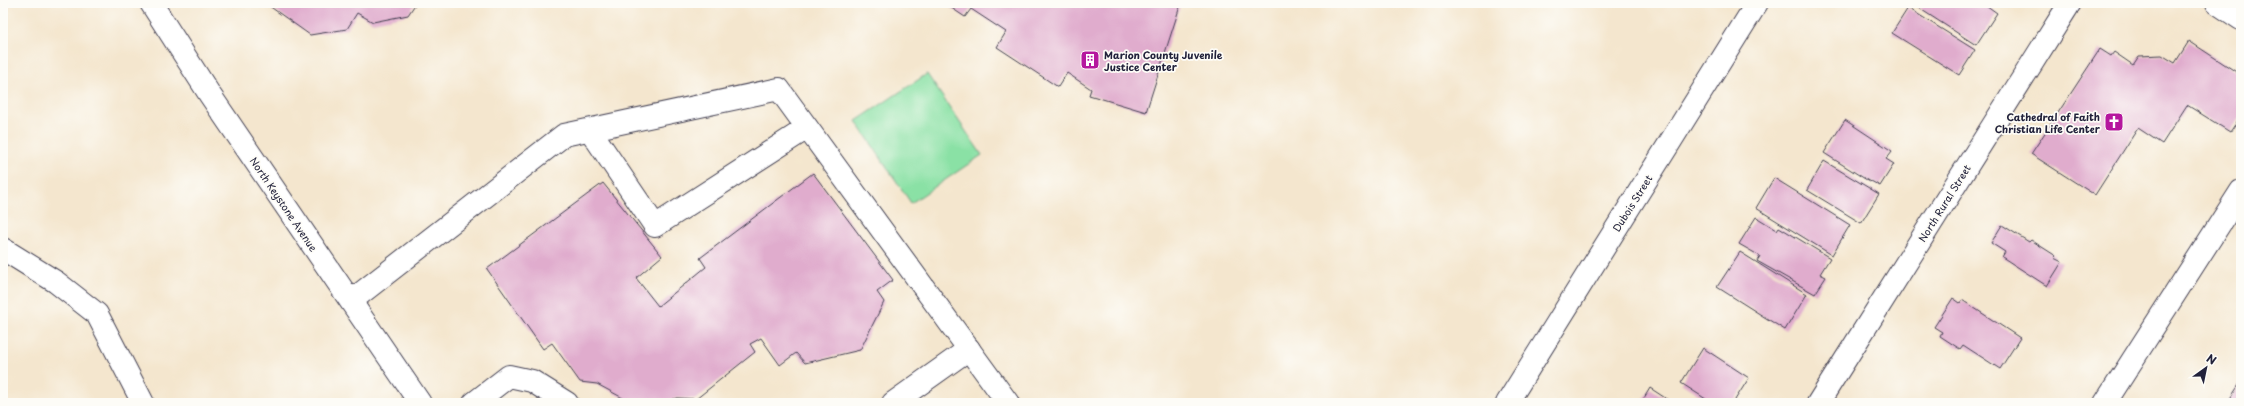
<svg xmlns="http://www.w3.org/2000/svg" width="2244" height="406" viewBox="0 0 2244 406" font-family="'Playpen Sans',sans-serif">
	<rect width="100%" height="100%" fill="#fdfcf7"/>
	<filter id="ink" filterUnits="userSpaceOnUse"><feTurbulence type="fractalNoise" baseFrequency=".025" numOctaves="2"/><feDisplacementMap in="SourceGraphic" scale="8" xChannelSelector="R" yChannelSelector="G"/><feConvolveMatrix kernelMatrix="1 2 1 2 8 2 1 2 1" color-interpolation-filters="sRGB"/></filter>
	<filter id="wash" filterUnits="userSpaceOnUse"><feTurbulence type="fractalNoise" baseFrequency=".012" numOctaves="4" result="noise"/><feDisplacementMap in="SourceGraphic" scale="16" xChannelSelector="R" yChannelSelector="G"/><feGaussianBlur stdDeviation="0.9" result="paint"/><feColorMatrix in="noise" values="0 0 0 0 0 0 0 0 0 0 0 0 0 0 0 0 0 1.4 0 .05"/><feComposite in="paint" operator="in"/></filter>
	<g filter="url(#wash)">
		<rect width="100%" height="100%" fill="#f4e6ce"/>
		<polygon fill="#8ae1a5" stroke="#568270" points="927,74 982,155 911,203 856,121"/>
		<g id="blocks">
			<g fill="#e0accd">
				<polygon points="265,3 416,3 408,15 373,22 357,13 347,29 310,35"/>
				<polygon points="944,3 1181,3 1146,112 1089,95 1091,89 1067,73 1058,87 997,47 1006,32 971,9 965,17"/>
				<polygon points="1911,3 1983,3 1997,13 1976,45"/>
				<polygon points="1908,8 1975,50 1959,75 1892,33"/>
				<polygon points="2189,41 2241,75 2241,116 2230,132 2187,105 2162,144 2138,128 2095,195 2031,154 2100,49 2111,56 2114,52 2133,65 2139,56 2162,55 2175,63"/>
				<polygon points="1845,120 1892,151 1886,159 1894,164 1880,186 1871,181 1870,182 1824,153"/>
				<polygon points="1824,161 1879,194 1861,223 1807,190"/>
				<polygon points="813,173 893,280 877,292 884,302 860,350 805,363 796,353 780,365 761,338 750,344 755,352 696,399 678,398 656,403 632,403 597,384 580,382 552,343 543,349 487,269 603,183 662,256 636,278 658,306 706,267 700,258"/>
				<polygon points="1774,178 1850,225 1832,255 1756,208"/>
				<polygon points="1756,217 1777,230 1779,227 1830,258 1820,274 1826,277 1815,294 1757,261 1760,256 1739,244"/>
				<polygon points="2002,225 2029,242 2031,240 2056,256 2054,258 2062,262 2047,286 2002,257 2005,252 1991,243"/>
				<polygon points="1740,252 1807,294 1785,330 1717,287"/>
				<polygon points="1953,298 1960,303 1962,300 2020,338 2000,369 1963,345 1960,349 1940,336 1942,332 1934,327"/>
				<polygon points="1703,348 1749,378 1733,403 1712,403 1681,383"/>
				<polygon points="2241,382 2241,403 2227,403"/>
				<polygon points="1650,388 1673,403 1641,403"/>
			</g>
		</g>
	</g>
	<g filter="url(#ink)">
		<use href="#blocks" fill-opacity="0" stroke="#423f51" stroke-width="1"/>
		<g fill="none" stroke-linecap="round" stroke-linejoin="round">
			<g stroke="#423f51" stroke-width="24">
				<g id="minor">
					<polyline points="2217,3 2241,19"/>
					<polyline points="590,130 655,226 807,128"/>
					<polyline points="3,249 56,282 97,314 143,403"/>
					<polyline points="351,301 564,135 779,89 1008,403"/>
					<polyline points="474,403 509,376 532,381 567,403"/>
					<polyline points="893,403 969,349"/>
					<polyline points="1507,403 1757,3"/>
					<polyline points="1818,403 2070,3"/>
					<polyline points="2105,403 2241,191"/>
				</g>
			</g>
			<g stroke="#423f51" stroke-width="24">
				<polyline id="major" points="151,3 210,95 420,403"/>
			</g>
			<use href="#minor" stroke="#fff" stroke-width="22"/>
			<use href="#major" stroke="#fff" stroke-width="22"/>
		</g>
	</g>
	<defs>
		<g id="building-square" transform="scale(1)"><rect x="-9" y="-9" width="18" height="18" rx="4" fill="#b5179e" stroke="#fdfcf7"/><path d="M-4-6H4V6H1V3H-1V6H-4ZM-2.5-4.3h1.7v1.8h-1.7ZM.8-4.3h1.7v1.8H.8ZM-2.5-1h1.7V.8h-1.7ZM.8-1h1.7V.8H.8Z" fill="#fff"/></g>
		<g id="church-square" transform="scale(1)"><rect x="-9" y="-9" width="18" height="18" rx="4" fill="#b5179e" stroke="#fdfcf7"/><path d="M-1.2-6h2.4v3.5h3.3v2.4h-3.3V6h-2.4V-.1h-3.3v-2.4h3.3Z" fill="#fff"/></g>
	</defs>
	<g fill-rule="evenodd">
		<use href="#building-square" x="1090" y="60"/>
		<use href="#church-square" x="2114" y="122"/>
	</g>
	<g text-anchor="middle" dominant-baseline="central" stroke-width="3.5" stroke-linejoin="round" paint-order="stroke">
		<g font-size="10" font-weight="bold" fill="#22223b" stroke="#fdfcf7" text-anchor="start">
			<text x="1104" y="54">Marion County Juvenile<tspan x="1104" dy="12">Justice Center</tspan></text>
			<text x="2100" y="116" text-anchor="end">Cathedral of Faith<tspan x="2100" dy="12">Christian Life Center</tspan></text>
		</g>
		<g font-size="10" fill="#22223b" stroke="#fdfcf7">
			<text transform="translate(1632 203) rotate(-58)">Dubois Street</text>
			<text transform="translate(1944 203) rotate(-58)">North Rural Street</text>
			<text transform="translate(284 204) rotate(56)">North Keystone Avenue</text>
		</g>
	</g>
	<rect width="2244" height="406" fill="none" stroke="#fdfcf7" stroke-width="16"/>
	<g transform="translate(2206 368) rotate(33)" stroke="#fdfcf7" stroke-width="3" paint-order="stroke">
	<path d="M0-3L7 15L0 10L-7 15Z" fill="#22223b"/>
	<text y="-6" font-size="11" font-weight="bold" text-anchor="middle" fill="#22223b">N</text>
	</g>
</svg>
